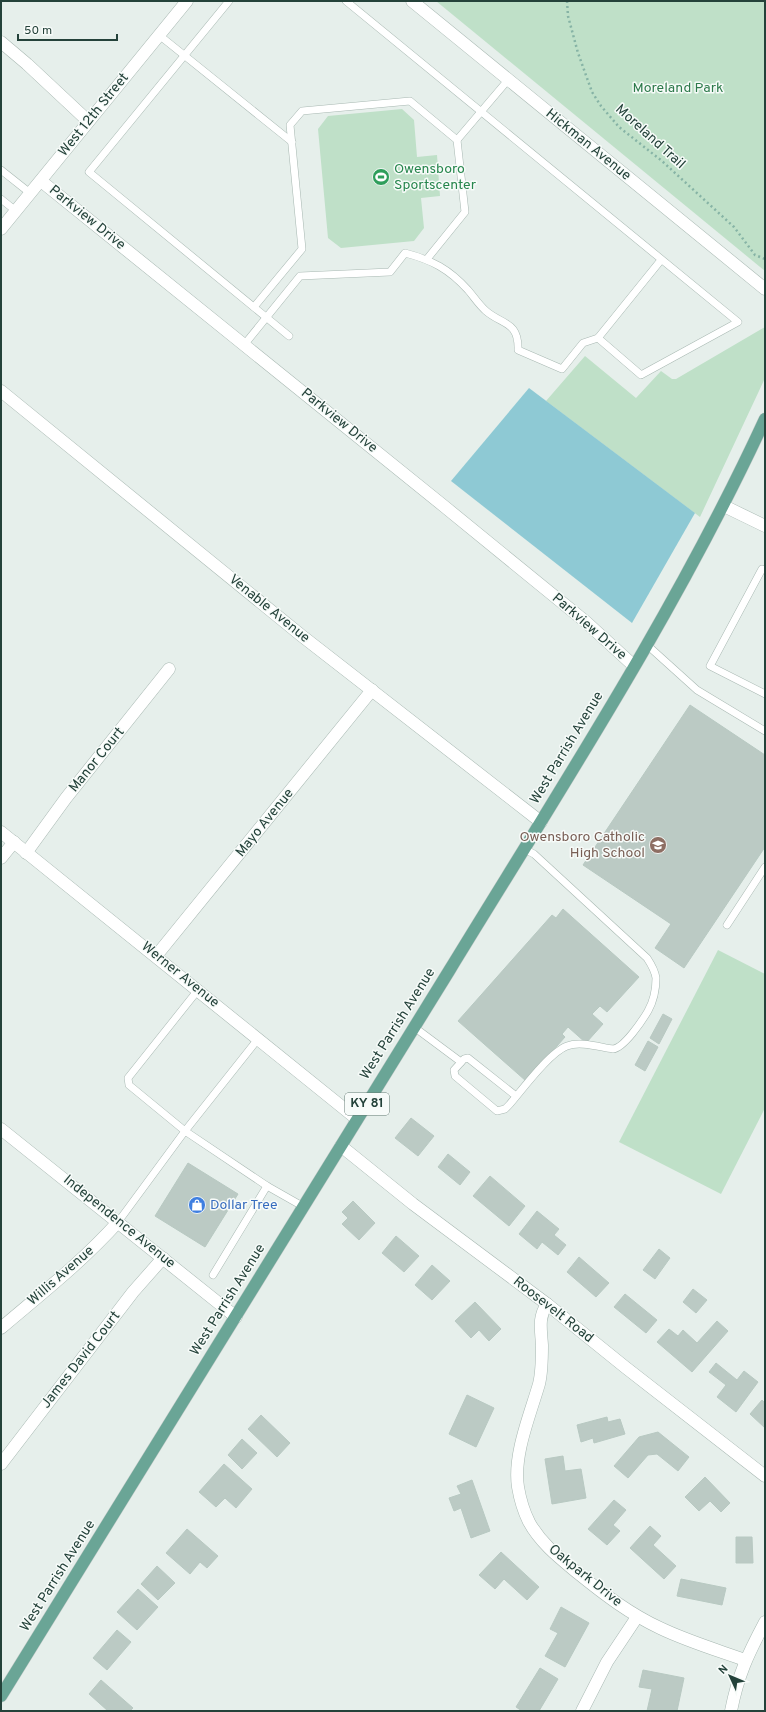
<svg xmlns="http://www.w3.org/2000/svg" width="766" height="1712" viewBox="0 0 766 1712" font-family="Overpass,sans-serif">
	<rect width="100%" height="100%" fill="#e6efeb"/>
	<g fill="#bfe0c8">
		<polygon points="436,1 765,1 765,271"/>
		<polygon points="402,109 414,120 417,157 437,155 440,196 421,198 424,228 414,241 341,248 328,238 318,129 328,116"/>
		<polygon points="765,327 765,378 700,517 546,401 585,356 636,398 661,371 672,379 676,379"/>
		<polygon points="718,950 765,974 765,1108 721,1194 619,1142"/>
	</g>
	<polygon fill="#8ec9d4" points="529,388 695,513 632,623 451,481"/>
	<g fill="#bbcac4" stroke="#b8c9c2">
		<polygon points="690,705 765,755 765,847 684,968 655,948 671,924 583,865"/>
		<polygon points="563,909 639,977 607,1012 600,1006 592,1014 603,1024 586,1043 568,1027 562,1034 565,1037 526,1081 458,1021 552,915 556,918"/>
		<polygon points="663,1014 672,1019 659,1044 650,1038"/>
		<polygon points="648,1041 658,1047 645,1071 635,1065"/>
		<polygon points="411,1118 434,1136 418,1156 395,1138"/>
		<polygon points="448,1154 470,1172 460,1185 438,1167"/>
		<polygon points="188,1163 238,1194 205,1247 155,1216"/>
		<polygon points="490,1176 525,1206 509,1226 473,1196"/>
		<polygon points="353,1201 375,1223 359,1240 342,1224 348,1218 342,1212"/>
		<polygon points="537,1211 559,1229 554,1235 566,1245 558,1255 542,1242 537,1249 519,1234"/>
		<polygon points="396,1236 419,1256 404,1272 382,1253"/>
		<polygon points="659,1249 670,1258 655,1279 643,1270"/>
		<polygon points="579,1257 609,1283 596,1297 567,1272"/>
		<polygon points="432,1265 450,1281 432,1300 415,1285"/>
		<polygon points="693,1289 707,1300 696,1313 683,1302"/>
		<polygon points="625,1294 657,1320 646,1333 614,1307"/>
		<polygon points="475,1302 501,1329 489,1341 479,1330 471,1338 455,1321"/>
		<polygon points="717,1321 728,1331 692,1372 657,1342 669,1329 678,1336 683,1330 697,1343"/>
		<polygon points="716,1363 737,1380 744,1371 758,1382 736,1412 717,1397 726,1385 709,1372"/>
		<polygon points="467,1395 494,1408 476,1447 449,1434"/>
		<polygon points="762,1400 765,1403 765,1428 750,1414"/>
		<polygon points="261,1415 290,1443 277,1457 248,1429"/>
		<polygon points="607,1417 608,1422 620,1419 625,1434 594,1443 593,1438 581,1442 577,1425"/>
		<polygon points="658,1432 689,1457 678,1471 657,1454 648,1455 628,1478 614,1466 639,1437"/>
		<polygon points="242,1439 257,1453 242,1469 228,1455"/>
		<polygon points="563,1456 565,1471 581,1469 586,1498 552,1504 545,1459"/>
		<polygon points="224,1464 252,1489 236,1508 225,1498 216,1507 199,1492"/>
		<polygon points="705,1477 730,1503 721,1512 710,1501 699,1511 685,1497"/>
		<polygon points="472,1480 490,1531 471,1538 461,1508 454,1511 449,1498 461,1494 457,1486"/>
		<polygon points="614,1500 626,1510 613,1525 620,1531 607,1545 588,1529"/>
		<polygon points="650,1526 661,1536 653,1545 676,1566 664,1579 630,1548"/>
		<polygon points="187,1529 218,1556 207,1568 200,1562 190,1574 166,1553"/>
		<polygon points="736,1537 752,1537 753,1563 736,1563"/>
		<polygon points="501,1552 539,1587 527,1600 504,1579 495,1589 479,1575"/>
		<polygon points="157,1566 175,1583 158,1600 141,1584"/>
		<polygon points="681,1579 726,1588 722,1605 677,1596"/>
		<polygon points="138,1589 158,1607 137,1630 117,1612"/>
		<polygon points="561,1607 589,1623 565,1667 545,1656 558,1633 550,1629"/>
		<polygon points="117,1630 131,1642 107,1670 93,1658"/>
		<polygon points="540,1668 558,1679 539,1711 522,1711 516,1707"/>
		<polygon points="643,1670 684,1678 677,1711 647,1711 652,1689 639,1687"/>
		<polygon points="101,1680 133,1708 130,1711 108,1711 89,1694"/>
	</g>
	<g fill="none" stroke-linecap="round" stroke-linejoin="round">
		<g stroke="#a8b8b2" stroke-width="8">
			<g id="lane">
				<polyline points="229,1 89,172 289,336"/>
				<polyline points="346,1 738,322 641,375 598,338"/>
				<polyline points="159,35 292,142"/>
				<polyline points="457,140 508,80"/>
				<polyline points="1,170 30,193"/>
				<polyline points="1,199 16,211"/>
				<polyline points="254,307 302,249 290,125 302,111 410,101 457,140 465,212 427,259"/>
				<path d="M244 345 300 276 390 272 405 253C432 260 449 269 468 290 474 297 479 305 486 311 502 325 519 321 518 350L562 369 583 343 598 338 661 260"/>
				<polyline points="765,570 762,569 710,666 765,694"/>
				<polyline points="646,644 697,690 765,731"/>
				<polyline points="727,925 765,867"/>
				<polyline points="198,990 128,1078 129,1085 185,1131 258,1039"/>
				<polyline points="414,1027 461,1062"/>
				<path d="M516 1096 468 1058 464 1059 454 1070 455 1076 497 1111 505 1109 509 1105C522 1090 550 1052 567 1046 580 1041 599 1047 613 1049 624 1048 642 1021 648 1011 653 1002 656 989 656 978 655 971 651 964 647 958L534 854 524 849"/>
				<polyline points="118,1222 185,1131 267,1186 304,1207"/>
				<polyline points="213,1275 267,1186"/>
			</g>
		</g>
		<g stroke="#a8b8b2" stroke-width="13">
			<g id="street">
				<polyline points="412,1 765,289"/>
				<polyline points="1,42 27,64 88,121"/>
				<polyline points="41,181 445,507 586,622 634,666"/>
				<polyline points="1,229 187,1"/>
				<polyline points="1,391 302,636 541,822"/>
				<polyline points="724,506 765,526"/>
				<polyline points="1,832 357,1119"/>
				<polyline points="26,853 66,798 169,669"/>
				<polyline points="1,858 14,842"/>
				<polyline points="156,956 372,690"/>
				<polyline points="1,1129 236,1317"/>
				<polyline points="341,1146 413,1204 547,1304 625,1367 765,1476"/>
				<path d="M547 1304C538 1318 541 1329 542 1345 542 1357 542 1372 539 1384 530 1415 513 1455 518 1487 520 1499 524 1512 529 1522 541 1544 561 1559 579 1574 605 1595 630 1614 660 1628 687 1641 717 1650 745 1660"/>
				<path d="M1 1328C41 1294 83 1261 118 1222"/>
				<polyline points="1,1464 133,1292 163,1258"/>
				<polyline points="582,1711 607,1662 637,1617"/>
				<path d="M731 1711C738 1675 748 1654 765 1622"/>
			</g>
		</g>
		<g stroke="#c2cac8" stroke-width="13">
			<path id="primary" d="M1 1696C151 1455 300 1213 449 971 559 791 677 610 765 419"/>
		</g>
		<polyline stroke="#86b3a5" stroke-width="2.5" stroke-dasharray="2 3" stroke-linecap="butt" points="567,1 568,16 578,53 592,92 601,106 619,127 662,161 734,227 755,255 765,259"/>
		<use href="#lane" stroke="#fff" stroke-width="7"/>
		<use href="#street" stroke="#fff" stroke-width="12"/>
		<use href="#primary" stroke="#6aa596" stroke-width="12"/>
	</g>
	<defs>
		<g id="stadium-disc" transform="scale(0.9)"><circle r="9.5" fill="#2e9e5b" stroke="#f7fbf9"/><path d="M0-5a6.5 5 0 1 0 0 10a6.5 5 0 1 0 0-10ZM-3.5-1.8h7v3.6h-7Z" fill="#fff"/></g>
		<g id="school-disc" transform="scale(0.9)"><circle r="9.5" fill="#8d6e63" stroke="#f7fbf9"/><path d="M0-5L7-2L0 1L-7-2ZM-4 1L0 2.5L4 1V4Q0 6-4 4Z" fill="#fff"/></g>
		<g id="shop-disc" transform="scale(0.9)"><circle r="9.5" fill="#3f7fe0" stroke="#f7fbf9"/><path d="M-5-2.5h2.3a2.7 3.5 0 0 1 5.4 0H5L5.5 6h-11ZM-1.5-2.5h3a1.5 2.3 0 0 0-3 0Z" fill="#fff"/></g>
	</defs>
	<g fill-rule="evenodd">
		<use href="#stadium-disc" x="381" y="177"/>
		<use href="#school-disc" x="658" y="845"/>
		<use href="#shop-disc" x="197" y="1205"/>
	</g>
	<g text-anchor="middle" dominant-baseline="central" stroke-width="3" stroke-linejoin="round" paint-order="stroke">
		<rect fill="#f7fbf9" stroke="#637a73" stroke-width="1" x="345" y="1093" width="44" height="22" rx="3"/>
		<g font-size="13" font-weight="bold" fill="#24423a">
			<text x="367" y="1104">KY 81</text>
		</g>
		<g font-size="14" fill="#2d7a4b" stroke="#f7fbf9">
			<text x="678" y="88">Moreland Park</text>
		</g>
		<g font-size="14" fill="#24423a" stroke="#f7fbf9">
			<text transform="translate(94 115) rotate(-51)">West 12th Street</text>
			<text transform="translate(650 137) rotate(42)">Moreland Trail</text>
			<text transform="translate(588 145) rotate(39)">Hickman Avenue</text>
			<text transform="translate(87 218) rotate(39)">Parkview Drive</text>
			<text transform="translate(339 421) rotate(39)">Parkview Drive</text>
			<text transform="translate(269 609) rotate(39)">Venable Avenue</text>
			<text transform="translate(589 627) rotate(41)">Parkview Drive</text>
			<text transform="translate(567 748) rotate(-59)">West Parrish Avenue</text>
			<text transform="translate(97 760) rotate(-51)">Manor Court</text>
			<text transform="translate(265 823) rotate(-51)">Mayo Avenue</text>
			<text transform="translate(180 975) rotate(39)">Werner Avenue</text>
			<text transform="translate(398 1024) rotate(-58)">West Parrish Avenue</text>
			<text transform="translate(119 1222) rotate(39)">Independence Avenue</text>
			<text transform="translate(61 1276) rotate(-41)">Willis Avenue</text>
			<text transform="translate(228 1300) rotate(-58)">West Parrish Avenue</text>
			<text transform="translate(553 1310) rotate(38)">Roosevelt Road</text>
			<text transform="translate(81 1360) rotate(-52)">James David Court</text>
			<text transform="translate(58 1576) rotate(-58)">West Parrish Avenue</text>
			<text transform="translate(585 1576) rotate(39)">Oakpark Drive</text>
		</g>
		<g font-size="14" fill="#27864d" stroke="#f7fbf9" text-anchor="start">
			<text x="394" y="169">Owensboro<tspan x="394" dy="16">Sportscenter</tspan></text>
		</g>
		<g font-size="14" fill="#785e54" stroke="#f7fbf9" text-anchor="end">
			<text x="645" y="837">Owensboro Catholic<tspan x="645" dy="16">High School</tspan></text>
		</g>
		<g font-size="14" fill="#366cbe" stroke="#f7fbf9" text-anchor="start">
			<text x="210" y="1205">Dollar Tree</text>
		</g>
	</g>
	<rect width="766" height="1712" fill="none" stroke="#24423a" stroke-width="4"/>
	<g transform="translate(730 1676) rotate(314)" stroke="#f7fbf9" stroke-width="3" paint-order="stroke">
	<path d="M0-3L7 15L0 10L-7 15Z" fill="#24423a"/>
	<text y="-6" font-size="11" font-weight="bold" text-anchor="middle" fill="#24423a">N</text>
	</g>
	<path d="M18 34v6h99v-6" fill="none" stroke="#24423a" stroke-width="2"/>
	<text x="24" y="34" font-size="12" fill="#24423a" stroke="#f7fbf9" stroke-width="3" paint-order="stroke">50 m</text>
</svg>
